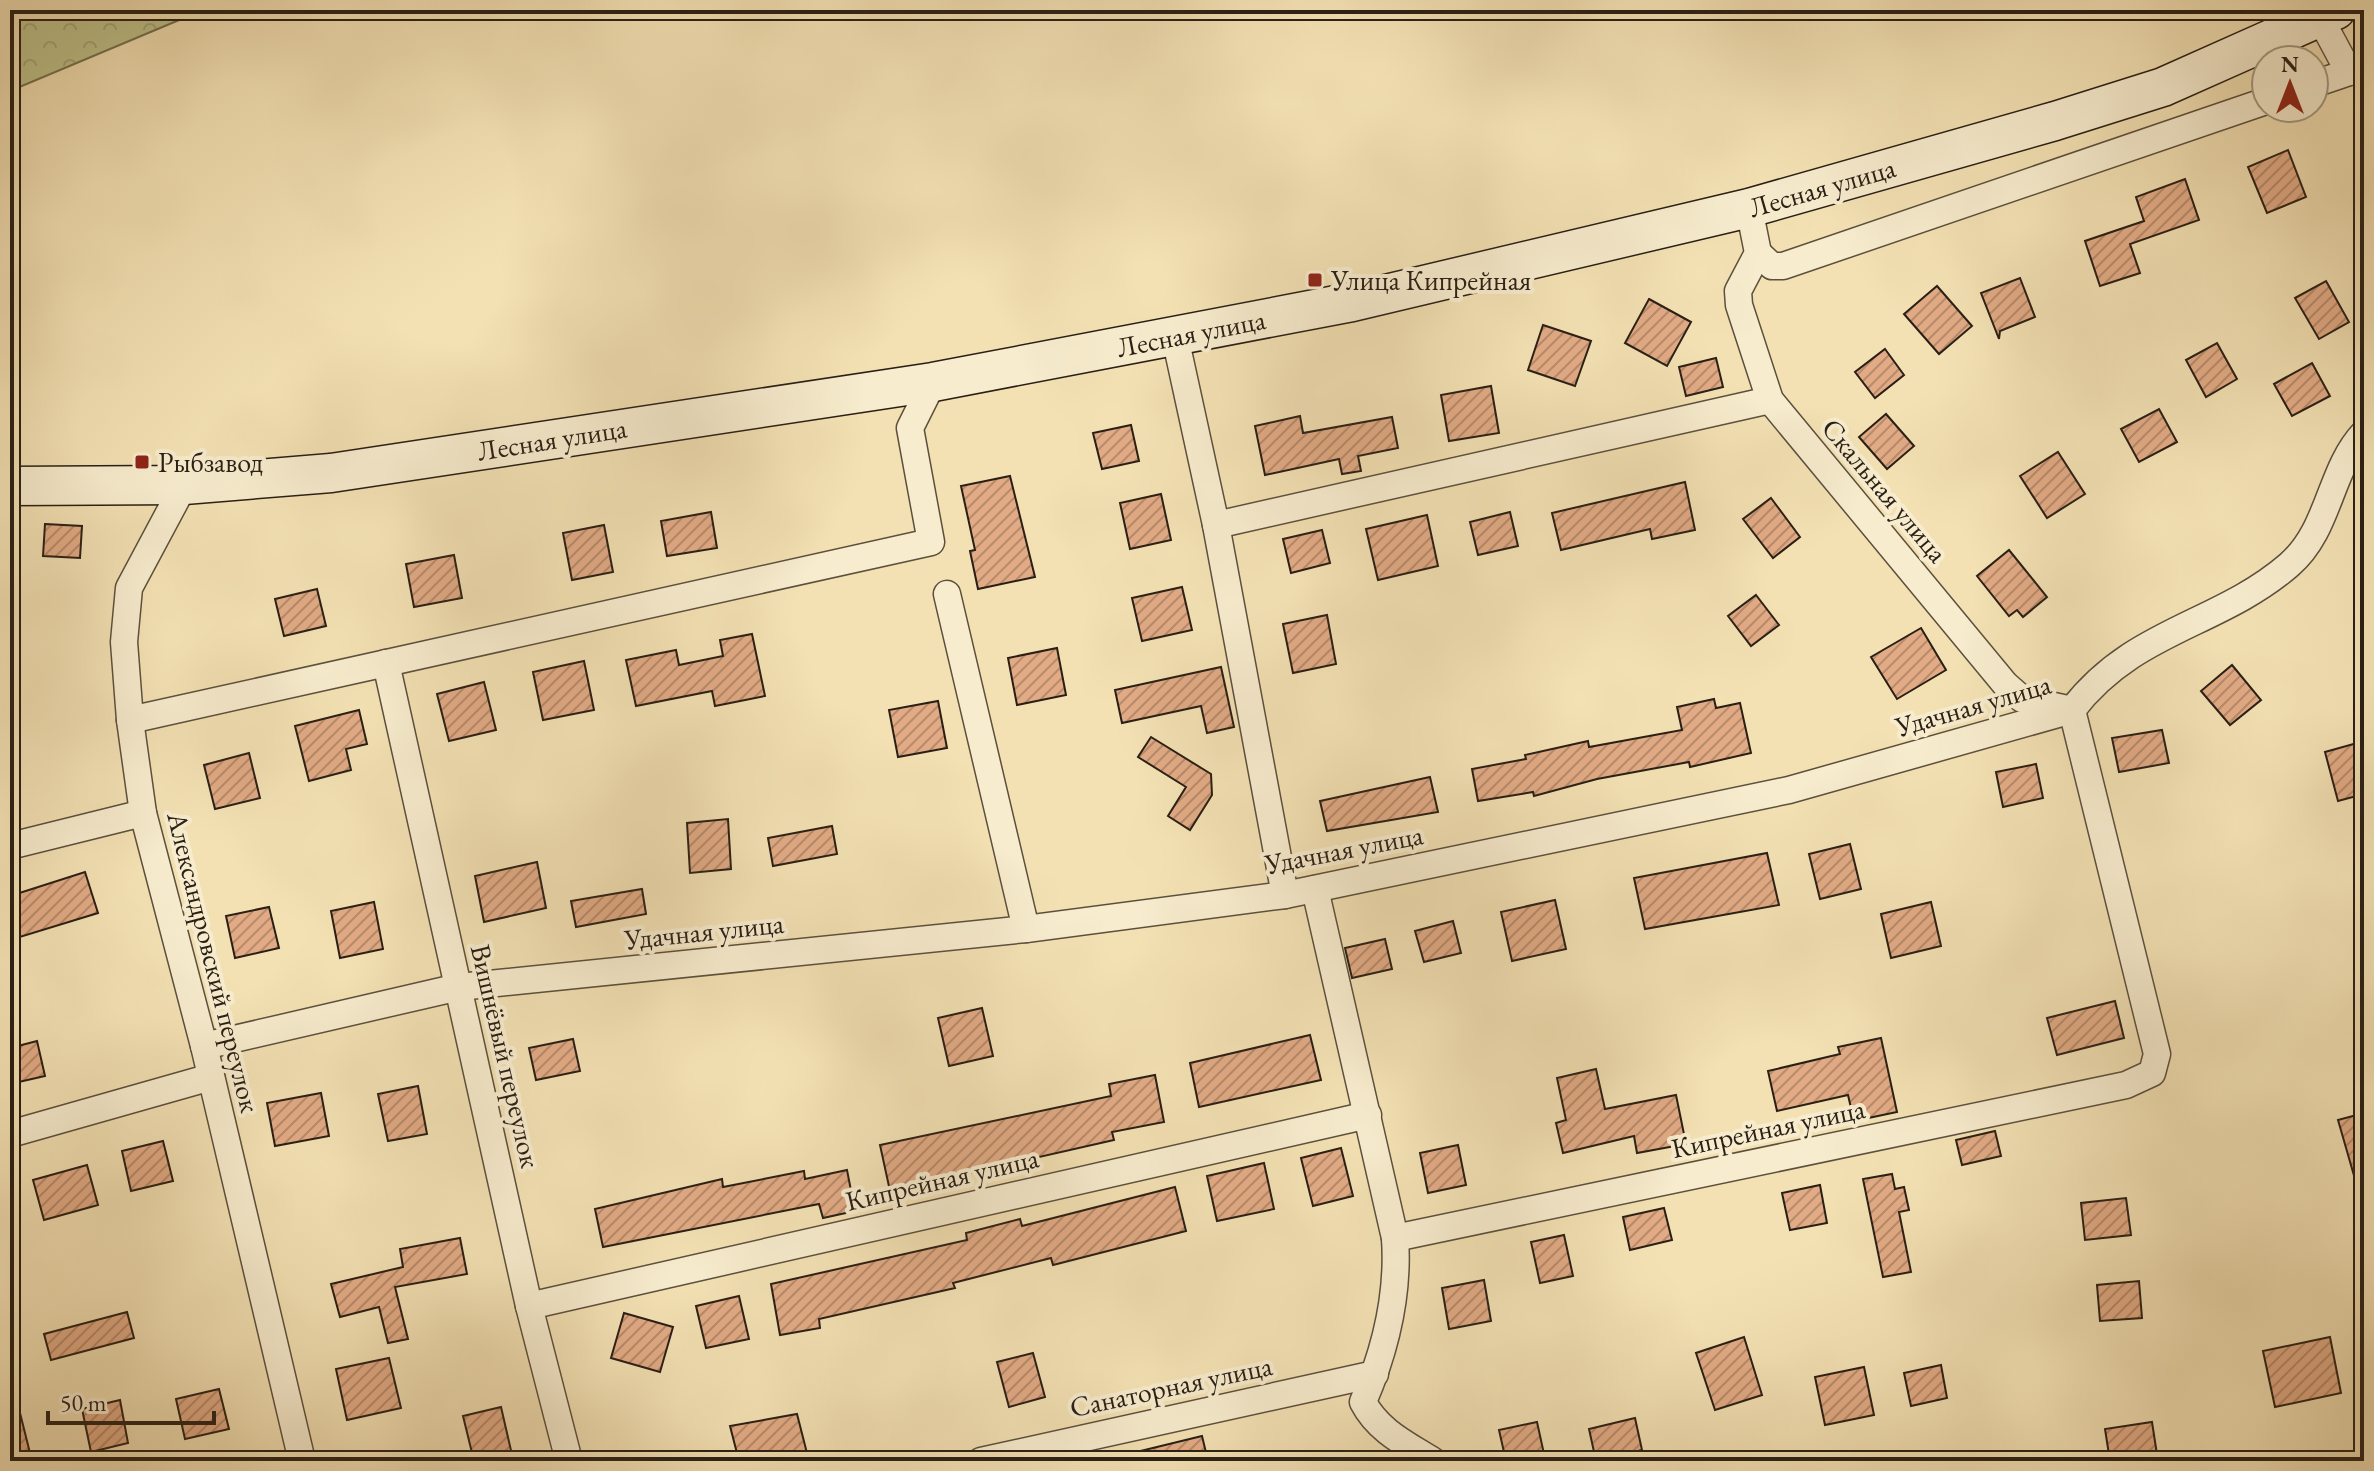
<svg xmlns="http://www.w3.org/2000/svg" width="2374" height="1471" viewBox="0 0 2374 1471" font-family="'EB Garamond',serif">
	<defs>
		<pattern id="forest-crowns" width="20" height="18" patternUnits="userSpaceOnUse" patternTransform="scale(2)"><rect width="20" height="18" fill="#bec28b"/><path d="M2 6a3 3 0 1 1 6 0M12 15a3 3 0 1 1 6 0" fill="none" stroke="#a3a677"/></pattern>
		<pattern id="building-hatch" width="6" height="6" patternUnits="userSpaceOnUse" patternTransform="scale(2)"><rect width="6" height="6" fill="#e2ab85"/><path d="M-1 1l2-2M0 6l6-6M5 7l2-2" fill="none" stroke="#b78b6c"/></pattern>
	</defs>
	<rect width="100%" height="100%" fill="#f3e1b4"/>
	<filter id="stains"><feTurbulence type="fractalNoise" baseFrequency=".0025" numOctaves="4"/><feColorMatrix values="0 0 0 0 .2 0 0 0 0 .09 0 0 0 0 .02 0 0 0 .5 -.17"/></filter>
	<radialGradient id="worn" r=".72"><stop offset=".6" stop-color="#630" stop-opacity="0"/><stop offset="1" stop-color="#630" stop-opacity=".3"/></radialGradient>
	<polygon fill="url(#forest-crowns)" stroke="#747050" stroke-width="2" points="10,10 203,10 10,91"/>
	<g fill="url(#building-hatch)" stroke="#291f15" stroke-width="2">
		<polygon points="2288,150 2306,197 2267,213 2248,167"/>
		<polygon points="2185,179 2199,220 2130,244 2140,273 2100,286 2085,241 2144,221 2136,197"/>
		<polygon points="2020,278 2035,317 2000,331 1999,339 1981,293"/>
		<polygon points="2326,281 2349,322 2319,339 2295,298"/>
		<polygon points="1937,286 1972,326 1939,354 1904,314"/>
		<polygon points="1649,299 1691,322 1667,366 1625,343"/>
		<polygon points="1543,325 1591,341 1575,386 1528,370"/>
		<polygon points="2217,343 2237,379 2206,397 2186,360"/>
		<polygon points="1885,349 1904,375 1875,398 1855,372"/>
		<polygon points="1716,358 1723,387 1686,396 1679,367"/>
		<polygon points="2312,363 2330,396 2292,416 2274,384"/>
		<polygon points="1491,386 1499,433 1449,441 1441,395"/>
		<polygon points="2159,409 2177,442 2139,462 2121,429"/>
		<polygon points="1886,414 1914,446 1887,469 1859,437"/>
		<polygon points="1300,416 1303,433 1392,417 1398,448 1358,456 1361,471 1342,474 1339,459 1265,475 1255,426"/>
		<polygon points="1131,425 1139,461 1102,469 1093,433"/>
		<polygon points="2058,452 2085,494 2047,518 2020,476"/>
		<polygon points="1010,476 1035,577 978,589 970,551 975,550 961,486"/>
		<polygon points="1685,482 1695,530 1652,539 1650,529 1561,550 1552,513"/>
		<polygon points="1161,494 1171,540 1130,549 1120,503"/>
		<polygon points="1771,498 1800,537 1773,558 1743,519"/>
		<polygon points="711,512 717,548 667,556 661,521"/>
		<polygon points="1510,512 1518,546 1478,555 1470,522"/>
		<polygon points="1427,515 1438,566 1378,580 1366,529"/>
		<polygon points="45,524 82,526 80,558 43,556"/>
		<polygon points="604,525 613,572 572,580 563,533"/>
		<polygon points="1322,530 1330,563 1291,573 1283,539"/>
		<polygon points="2009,550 2047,597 2023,617 2017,610 2009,616 1977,576"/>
		<polygon points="454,555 462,598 414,607 406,564"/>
		<polygon points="1182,587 1192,630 1142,641 1132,598"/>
		<polygon points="317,589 326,626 284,636 275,599"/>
		<polygon points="1756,595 1779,625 1751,646 1728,616"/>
		<polygon points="1327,615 1336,664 1293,673 1283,624"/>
		<polygon points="1921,628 1946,670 1897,699 1871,657"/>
		<polygon points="752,634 765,696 715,706 712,691 636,706 626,660 676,650 679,665 723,656 720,640"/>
		<polygon points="1057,648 1066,695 1017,705 1008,658"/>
		<polygon points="584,661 594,710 543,720 533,672"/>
		<polygon points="2232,665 2261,700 2230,725 2201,691"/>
		<polygon points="1221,667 1234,727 1207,733 1201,706 1122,723 1115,690"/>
		<polygon points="484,682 496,730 449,741 437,694"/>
		<polygon points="1714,699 1716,708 1740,703 1751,753 1690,767 1689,762 1597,779 1534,796 1533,792 1478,801 1472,769 1526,759 1525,755 1588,741 1589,747 1682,730 1677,707"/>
		<polygon points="938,701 947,748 898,757 889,710"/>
		<polygon points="359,710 367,744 346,749 351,770 309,781 295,726"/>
		<polygon points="2162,730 2169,763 2119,772 2112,738"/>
		<polygon points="1151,737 1211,774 1212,795 1190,830 1168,816 1186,787 1138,757"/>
		<polygon points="2364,741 2364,794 2338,801 2325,752"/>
		<polygon points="249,753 260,798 215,809 204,765"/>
		<polygon points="2036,764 2043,798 2003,807 1996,772"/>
		<polygon points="1430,777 1438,812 1327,831 1320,801"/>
		<polygon points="728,819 731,869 690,873 687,823"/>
		<polygon points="832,826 837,854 773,866 768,838"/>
		<polygon points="1850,844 1861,889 1820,899 1809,854"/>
		<polygon points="1767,853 1779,905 1645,929 1634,878"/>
		<polygon points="537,862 546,908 484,922 475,876"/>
		<polygon points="85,872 98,913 10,940 10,896"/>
		<polygon points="642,889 646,914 576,927 571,901"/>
		<polygon points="1555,900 1566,949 1512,961 1501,912"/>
		<polygon points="374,902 383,949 340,958 331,911"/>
		<polygon points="1931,902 1941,946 1891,958 1881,914"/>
		<polygon points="269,907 279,948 235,958 226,916"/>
		<polygon points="1453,921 1461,953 1424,962 1415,931"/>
		<polygon points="1385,939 1392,969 1352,978 1345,948"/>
		<polygon points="2115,1001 2124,1038 2057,1055 2047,1018"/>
		<polygon points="982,1008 993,1056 949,1066 938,1018"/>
		<polygon points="1310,1035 1321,1080 1199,1107 1190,1063"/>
		<polygon points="1881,1038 1897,1112 1854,1121 1848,1095 1777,1111 1768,1071 1840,1054 1838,1047"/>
		<polygon points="573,1039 580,1071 536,1080 529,1048"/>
		<polygon points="37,1041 45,1076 10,1084 10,1048"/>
		<polygon points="1596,1069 1605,1109 1676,1095 1686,1144 1637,1153 1634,1136 1563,1153 1556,1123 1566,1120 1557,1078"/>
		<polygon points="1155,1075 1164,1122 1112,1132 1114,1140 890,1191 880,1145 1111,1096 1109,1084"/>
		<polygon points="418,1086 427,1134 388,1141 378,1094"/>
		<polygon points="321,1093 329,1136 275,1146 267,1103"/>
		<polygon points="2364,1113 2364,1193 2359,1193 2338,1120"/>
		<polygon points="1995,1131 2001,1156 1962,1165 1956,1140"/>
		<polygon points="163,1141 173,1181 131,1191 122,1151"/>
		<polygon points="1458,1145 1466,1185 1428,1193 1420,1153"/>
		<polygon points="1341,1148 1353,1196 1313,1206 1301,1158"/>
		<polygon points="1264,1163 1274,1209 1217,1221 1207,1176"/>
		<polygon points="87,1165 98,1205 44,1220 33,1180"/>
		<polygon points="847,1170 855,1211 823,1218 819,1204 603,1247 595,1209 722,1179 723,1187 804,1171 805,1179"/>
		<polygon points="1892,1174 1895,1189 1904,1187 1909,1210 1899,1212 1911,1272 1883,1277 1863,1179"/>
		<polygon points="1820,1185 1827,1223 1790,1230 1782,1193"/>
		<polygon points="1175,1187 1186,1231 1053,1265 1051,1258 953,1283 955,1288 819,1319 820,1328 780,1335 771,1284 967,1240 966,1233 1020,1219 1022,1226"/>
		<polygon points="2126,1198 2131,1235 2085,1240 2081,1203"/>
		<polygon points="1664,1208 1672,1240 1630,1250 1623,1217"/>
		<polygon points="1564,1235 1573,1276 1540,1283 1531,1242"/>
		<polygon points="460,1238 467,1274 395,1287 408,1339 388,1343 379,1307 340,1317 331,1284 403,1267 400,1249"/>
		<polygon points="1484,1280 1491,1321 1449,1329 1442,1288"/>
		<polygon points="2139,1281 2142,1318 2100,1321 2097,1285"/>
		<polygon points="739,1296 749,1339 706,1348 696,1306"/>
		<polygon points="127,1312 134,1338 51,1360 44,1334"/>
		<polygon points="624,1313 673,1327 660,1372 611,1358"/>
		<polygon points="1744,1337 1762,1395 1715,1410 1696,1353"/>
		<polygon points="2330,1337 2341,1393 2275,1407 2263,1351"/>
		<polygon points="1033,1353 1045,1397 1009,1407 997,1362"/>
		<polygon points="389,1358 401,1408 347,1420 336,1369"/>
		<polygon points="1941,1365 1947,1398 1911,1406 1904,1373"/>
		<polygon points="1864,1367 1874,1415 1825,1425 1815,1377"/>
		<polygon points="219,1389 229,1429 185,1439 176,1399"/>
		<polygon points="16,1397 32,1461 10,1461 10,1398"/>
		<polygon points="120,1400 128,1443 91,1452 82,1409"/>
		<polygon points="501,1407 513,1459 474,1461 463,1416"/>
		<polygon points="797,1414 809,1461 739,1461 730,1426"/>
		<polygon points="1635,1418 1642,1450 1596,1461 1589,1429"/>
		<polygon points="1537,1422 1544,1454 1506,1461 1499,1430"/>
		<polygon points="2152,1422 2158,1461 2110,1461 2105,1429"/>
		<polygon points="1202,1436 1208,1461 1128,1461 1128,1454"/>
	</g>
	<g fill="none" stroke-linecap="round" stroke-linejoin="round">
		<g stroke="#5c503d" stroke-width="29">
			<g id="minor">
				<polyline points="2320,18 2349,72"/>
				<polyline points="2314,84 2364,67"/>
				<polyline points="1758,253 1772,266 1783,266 2266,101"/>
				<polyline points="1175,337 1216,525 1285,895"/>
				<polyline points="184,485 129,588 124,642 130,720 143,813 204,1046 302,1461"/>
				<polyline points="1216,525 1770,400"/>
				<polyline points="947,594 1026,929"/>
				<polyline points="386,663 529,1306 569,1461"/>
				<polyline points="130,720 931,542 910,428 933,382"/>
				<polyline points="10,846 143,813"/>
				<path d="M1315 889 1395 1238C1399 1296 1386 1349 1363 1402 1378 1431 1406 1444 1433 1461"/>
				<path d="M204 1046 459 987 1026 929 1285 895 1789 790 2072 710C2134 629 2218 626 2289 565 2330 530 2329 470 2364 433"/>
				<polyline points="10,1134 211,1077"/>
				<polyline points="1395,1238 2126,1085 2152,1073 2157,1054 2072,710 2022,699 2005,684 1770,400 1739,305 1738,291 1758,253 1749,208"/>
				<polyline points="529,1306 1368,1115"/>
				<polyline points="981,1461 1375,1374"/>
			</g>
		</g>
		<g stroke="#291f15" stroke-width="41">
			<polyline id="secondary" points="10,486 184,485 331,473 933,382 1352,302 1749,208 2055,121 2163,87 2336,10"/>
		</g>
		<use href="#minor" stroke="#f7ecce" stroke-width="26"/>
		<use href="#secondary" stroke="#f7ecce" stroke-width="38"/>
	</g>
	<g fill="#8f2418" stroke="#f7ecce" stroke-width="3">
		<rect x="1307" y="272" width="16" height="16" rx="4"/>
		<rect x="134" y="454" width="16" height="16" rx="4"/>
	</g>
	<g text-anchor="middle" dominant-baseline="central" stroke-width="8" stroke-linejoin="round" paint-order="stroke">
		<g font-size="28" fill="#291f15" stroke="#f7ecce">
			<text transform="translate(1822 187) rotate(-16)">Лесная улица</text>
			<text transform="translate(1191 333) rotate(-11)">Лесная улица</text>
			<text transform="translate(552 439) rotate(-9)">Лесная улица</text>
			<text transform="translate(1885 490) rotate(50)">Скальная улица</text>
			<text transform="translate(1973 705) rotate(-16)">Удачная улица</text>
			<text transform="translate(1344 849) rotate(-11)">Удачная улица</text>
			<text transform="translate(704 931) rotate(-6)">Удачная улица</text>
			<text transform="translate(214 962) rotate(76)">Александровский переулок</text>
			<text transform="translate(506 1056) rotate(77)">Вишнёвый переулок</text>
			<text transform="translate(1768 1128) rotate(-12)">Кипрейная улица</text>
			<text transform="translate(942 1179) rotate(-13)">Кипрейная улица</text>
			<text transform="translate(1171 1386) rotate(-12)">Санаторная улица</text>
		</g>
		<g font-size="28" fill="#291f15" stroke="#f7ecce" text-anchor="start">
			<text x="1331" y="280">Улица Кипрейная</text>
			<text x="158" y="462">Рыбзавод</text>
		</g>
	</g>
	<rect width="2374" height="1471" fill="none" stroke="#f3e1b4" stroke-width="40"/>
	<rect x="12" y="12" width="2350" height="1447" fill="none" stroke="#291f15" stroke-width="4"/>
	<rect x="20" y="20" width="2334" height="1431" fill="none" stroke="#291f15" stroke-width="2"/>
	<g transform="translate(2290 84)"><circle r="38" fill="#f7ecce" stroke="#a59a84" stroke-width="2"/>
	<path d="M0-6L14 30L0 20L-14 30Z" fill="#8f2418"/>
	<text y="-12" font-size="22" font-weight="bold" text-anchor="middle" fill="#291f15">N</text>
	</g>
	<path d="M48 1411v12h166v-12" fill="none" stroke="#291f15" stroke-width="4"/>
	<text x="60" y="1411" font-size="24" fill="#291f15" stroke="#f7ecce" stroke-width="6" paint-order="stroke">50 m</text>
	<rect width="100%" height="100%" filter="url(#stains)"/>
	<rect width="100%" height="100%" fill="url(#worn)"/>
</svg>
